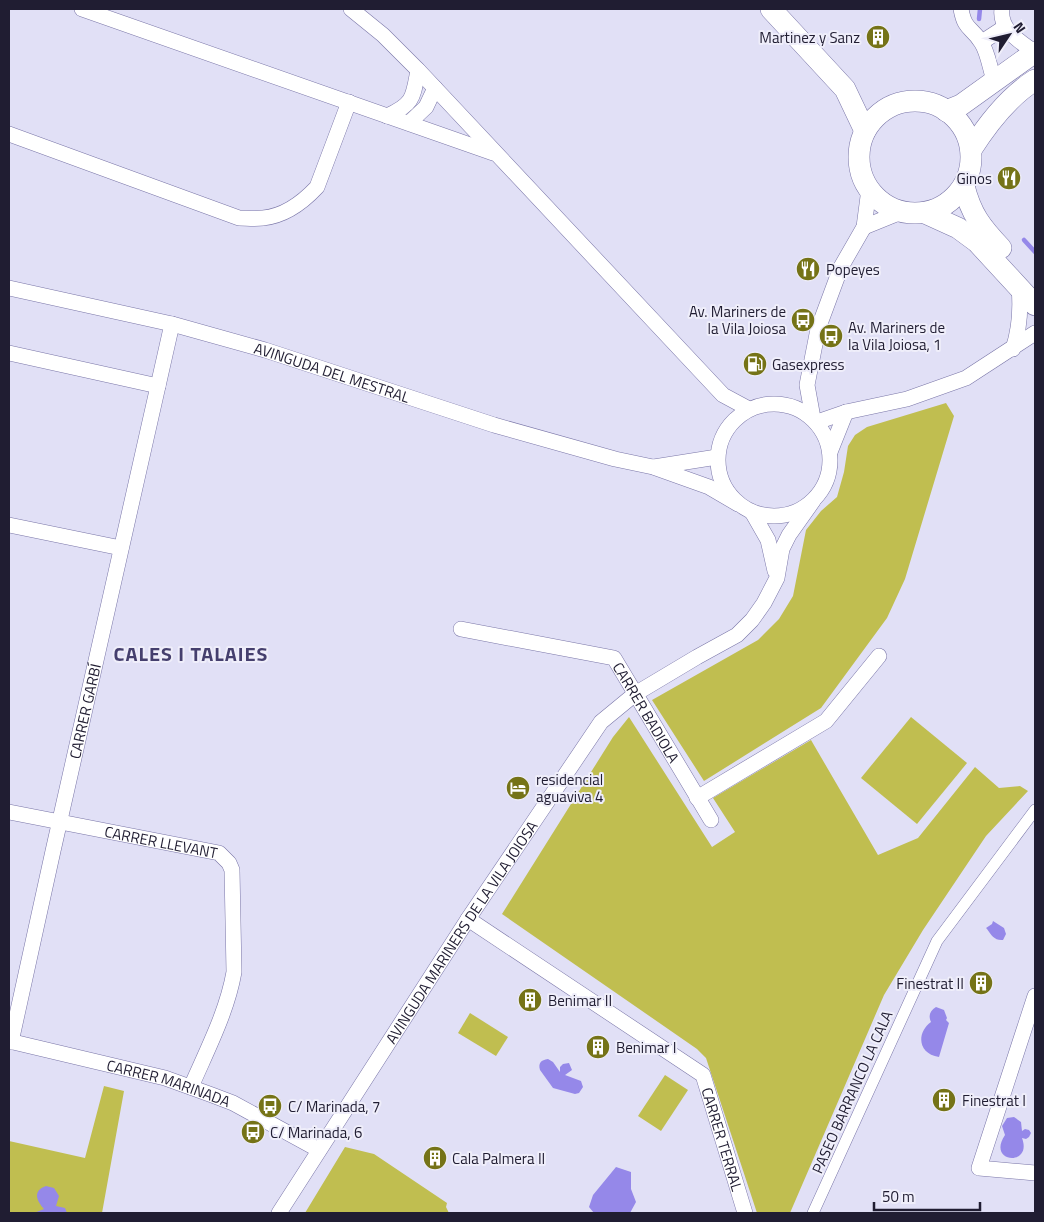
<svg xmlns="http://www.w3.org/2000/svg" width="1044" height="1222" viewBox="0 0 1044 1222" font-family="'Titillium Web',sans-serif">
	<rect width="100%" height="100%" fill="#e1e0f6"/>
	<g fill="#c0be50">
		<polygon points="946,403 954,416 905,579 887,618 821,708 704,781 652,700 758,640 779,619 793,596 806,530 821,511 837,497 844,472 848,446 855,435 867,427"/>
		<polygon points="629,717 712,847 735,832 713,798 811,740 878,855 918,838 975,767 999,788 1020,786 1028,791 986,836 923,930 884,995 790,1213 757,1213 706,1058 697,1049 502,914 613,737"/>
		<polygon points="911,717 967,763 917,824 861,778"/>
		<polygon points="470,1013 508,1037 496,1056 458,1033"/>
		<polygon points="665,1075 688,1090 661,1131 638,1116"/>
		<polygon points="104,1086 124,1091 102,1213 9,1213 9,1141 85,1158"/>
		<polygon points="345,1147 374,1154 447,1203 446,1207 449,1213 305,1213"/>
	</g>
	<g fill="#9588e9">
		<path d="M993 921 1004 928 1006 934 1003 940C995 941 991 935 987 929L986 928 992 924Z"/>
		<path d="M936 1007 944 1010 947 1018 946 1020 949 1023 939 1057C918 1054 916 1033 931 1022 928 1015 930 1011 936 1007Z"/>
		<path d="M548 1059 553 1062 560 1072V1067L563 1064 569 1063 572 1070 565 1075 581 1081 583 1087 579 1093 575 1094 553 1088 540 1070C538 1063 541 1060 548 1059Z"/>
		<path d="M1014 1117 1021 1122 1022 1131 1025 1129 1029 1130 1031 1133 1029 1137 1026 1139 1022 1138C1033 1167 986 1163 1005 1135L1002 1126 1007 1118Z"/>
		<polygon points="616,1167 631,1172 631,1189 636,1202 630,1213 594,1213 589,1207 593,1195"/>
		<path d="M46 1186 54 1188 59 1196 56 1206 65 1208 67 1213H34L44 1209C37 1201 32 1191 46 1186Z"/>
	</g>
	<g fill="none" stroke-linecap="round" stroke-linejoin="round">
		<g stroke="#9588e9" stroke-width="4.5">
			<polyline points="979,19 980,9"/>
			<polyline points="1024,240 1035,252"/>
		</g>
		<g stroke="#7a76a8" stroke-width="12">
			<polyline id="pedestrian" points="813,1213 937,941 1035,810"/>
		</g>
		<g stroke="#7a76a8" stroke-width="16">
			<g id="minor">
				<polyline points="82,9 493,153"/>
				<polyline points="351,9 383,35 418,70 723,395 749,409"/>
				<path d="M961 9C965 31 971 26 981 42 988 52 990 69 994 80"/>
				<path d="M1002 9C999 30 1020 41 1034 52"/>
				<polyline points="982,42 1005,27"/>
				<path d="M387 116C414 104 413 97 418 70"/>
				<polyline points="409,123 426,107 435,88"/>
				<path d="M9 134 239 218C246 218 255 219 263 218 284 216 303 202 317 187L349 102"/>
				<polyline points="864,227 901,212"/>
				<path id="s1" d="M9 288 172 324 265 350 494 425 615 459 653 467 709 487 738 504"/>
				<path d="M1013 349C1020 328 1021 309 1019 287"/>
				<polyline points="9,353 158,386"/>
				<circle cx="774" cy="460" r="56"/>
				<polyline points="813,418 807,385 818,329 841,267 864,227 869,189"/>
				<polyline points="817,422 846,412 907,399 966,378 1035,333"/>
				<polyline points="830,452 846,412"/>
				<polyline points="654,467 717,457"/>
				<polyline points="752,512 768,540 775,571"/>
				<polyline points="9,525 121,548"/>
				<path id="s2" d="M461 629 614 658 711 820"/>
				<polyline points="697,798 826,721 879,656"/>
				<path id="s3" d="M9 812 219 853 229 863 232 870 234 972C227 1012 207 1050 191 1087"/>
				<path id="s4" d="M468 919 703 1075 745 1213"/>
				<polyline points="1035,996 979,1168 1035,1173"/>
				<path id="s5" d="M9 1041 165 1078 212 1095 233 1103 319 1150"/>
				<path id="s6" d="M11 1042 53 851 172 324"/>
				<path id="s7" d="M279 1213 468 919 601 722 635 694 697 657 737 635 752 620 764 603 777 578 782 549 789 535 813 501"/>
			</g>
		</g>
		<g stroke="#7a76a8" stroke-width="22">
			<g id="secondary">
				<polyline points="771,9 845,89 865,131"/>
				<circle cx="915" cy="157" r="56"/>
				<polyline points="946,111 961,105 1035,52"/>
				<path d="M971 150C988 123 1008 97 1035 80"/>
				<path d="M964 186C971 214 981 227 1001 248"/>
				<polyline points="925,213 958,228 977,242 1035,305"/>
			</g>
		</g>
		<use href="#pedestrian" stroke="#fff" stroke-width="11"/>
		<use href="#minor" stroke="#fff" stroke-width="15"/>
		<use href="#secondary" stroke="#fff" stroke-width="21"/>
	</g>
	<defs>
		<g id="building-disc" transform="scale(1.25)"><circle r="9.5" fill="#757317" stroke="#efeefa"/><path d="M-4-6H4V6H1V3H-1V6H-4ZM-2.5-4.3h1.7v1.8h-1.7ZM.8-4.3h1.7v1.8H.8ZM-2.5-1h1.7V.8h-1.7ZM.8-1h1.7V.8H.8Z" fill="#fff"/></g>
		<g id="restaurant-disc" transform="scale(1.25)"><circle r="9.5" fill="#757317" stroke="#efeefa"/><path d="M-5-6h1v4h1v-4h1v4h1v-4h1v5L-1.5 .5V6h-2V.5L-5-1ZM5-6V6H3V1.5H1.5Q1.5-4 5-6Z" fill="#fff"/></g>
		<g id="bus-disc" transform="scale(1.25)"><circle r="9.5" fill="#757317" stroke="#efeefa"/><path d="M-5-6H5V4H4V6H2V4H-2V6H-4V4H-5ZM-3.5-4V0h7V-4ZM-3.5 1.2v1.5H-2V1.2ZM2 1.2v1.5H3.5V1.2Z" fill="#fff"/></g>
		<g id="fuel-disc" transform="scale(1.25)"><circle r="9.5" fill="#757317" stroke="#efeefa"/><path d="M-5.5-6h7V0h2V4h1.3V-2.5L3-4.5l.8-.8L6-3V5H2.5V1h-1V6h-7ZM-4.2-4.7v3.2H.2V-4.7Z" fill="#fff"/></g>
		<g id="hotel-disc" transform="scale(1.25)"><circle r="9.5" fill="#757317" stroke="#efeefa"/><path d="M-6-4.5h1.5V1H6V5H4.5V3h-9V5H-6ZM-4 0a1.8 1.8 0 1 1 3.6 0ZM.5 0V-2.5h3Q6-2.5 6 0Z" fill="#fff"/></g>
	</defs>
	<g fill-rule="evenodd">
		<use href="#building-disc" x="878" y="37"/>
		<use href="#restaurant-disc" x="1009" y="178"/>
		<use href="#restaurant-disc" x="808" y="269"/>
		<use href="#bus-disc" x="803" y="320"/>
		<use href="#bus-disc" x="831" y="336"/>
		<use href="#fuel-disc" x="755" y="364"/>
		<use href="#hotel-disc" x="518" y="788"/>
		<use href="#building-disc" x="981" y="983"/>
		<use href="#building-disc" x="530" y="1000"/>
		<use href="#building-disc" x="598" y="1047"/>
		<use href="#building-disc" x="944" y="1100"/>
		<use href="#bus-disc" x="270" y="1106"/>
		<use href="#bus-disc" x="253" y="1132"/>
		<use href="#building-disc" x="435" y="1158"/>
	</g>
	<g text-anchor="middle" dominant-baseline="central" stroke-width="4" stroke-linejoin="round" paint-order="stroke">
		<g font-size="15" fill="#201d32" stroke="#efeefa" text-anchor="start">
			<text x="860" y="37" text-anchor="end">Martinez y Sanz</text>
			<text x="992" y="178" text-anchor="end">Ginos</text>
			<text x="826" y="269">Popeyes</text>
			<text x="786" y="311" text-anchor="end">Av. Mariners de<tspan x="786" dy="17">la Vila Joiosa</tspan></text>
			<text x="848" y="327">Av. Mariners de<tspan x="848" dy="17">la Vila Joiosa, 1</tspan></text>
			<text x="772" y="364">Gasexpress</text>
			<text x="536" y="779">residencial<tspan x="536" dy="17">aguaviva 4</tspan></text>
			<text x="964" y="983" text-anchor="end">Finestrat II</text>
			<text x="548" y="1000">Benimar II</text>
			<text x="616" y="1047">Benimar I</text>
			<text x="962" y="1100">Finestrat I</text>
			<text x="288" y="1106">C/ Marinada, 7</text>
			<text x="270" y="1132">C/ Marinada, 6</text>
			<text x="452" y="1158">Cala Palmera II</text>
		</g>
		<g font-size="15" fill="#201d32" stroke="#efeefa">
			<text stroke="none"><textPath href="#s1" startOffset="334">AVINGUDA DEL MESTRAL</textPath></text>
			<text stroke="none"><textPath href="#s6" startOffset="339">CARRER GARBÍ</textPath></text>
			<text stroke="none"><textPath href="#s2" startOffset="219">CARRER BADIOLA</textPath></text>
			<text stroke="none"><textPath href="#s3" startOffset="155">CARRER LLEVANT</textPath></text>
			<text stroke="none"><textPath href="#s7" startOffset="335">AVINGUDA MARINERS DE LA VILA JOIOSA</textPath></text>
			<text stroke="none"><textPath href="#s5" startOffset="165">CARRER MARINADA</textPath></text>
			<text transform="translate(852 1092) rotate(-66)">PASEO BARRANCO LA CALA</text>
			<text stroke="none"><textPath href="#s4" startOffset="349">CARRER TERRAL</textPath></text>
		</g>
		<g font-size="20" font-weight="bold" letter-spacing="1" fill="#453f6e" stroke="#efeefa">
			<text x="191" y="653">CALES I TALAIES</text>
		</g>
	</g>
	<rect width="1044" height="1222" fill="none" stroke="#201d32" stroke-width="20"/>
	<g transform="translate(1009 35) rotate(55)" stroke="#efeefa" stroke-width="4" paint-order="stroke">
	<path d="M0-4L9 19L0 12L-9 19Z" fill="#201d32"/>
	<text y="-8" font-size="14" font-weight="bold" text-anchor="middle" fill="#201d32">N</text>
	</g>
	<path d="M874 1202v8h106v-8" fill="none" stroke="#201d32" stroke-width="2.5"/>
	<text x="882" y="1202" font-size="15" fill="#201d32" stroke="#efeefa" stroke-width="4" paint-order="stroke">50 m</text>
</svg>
